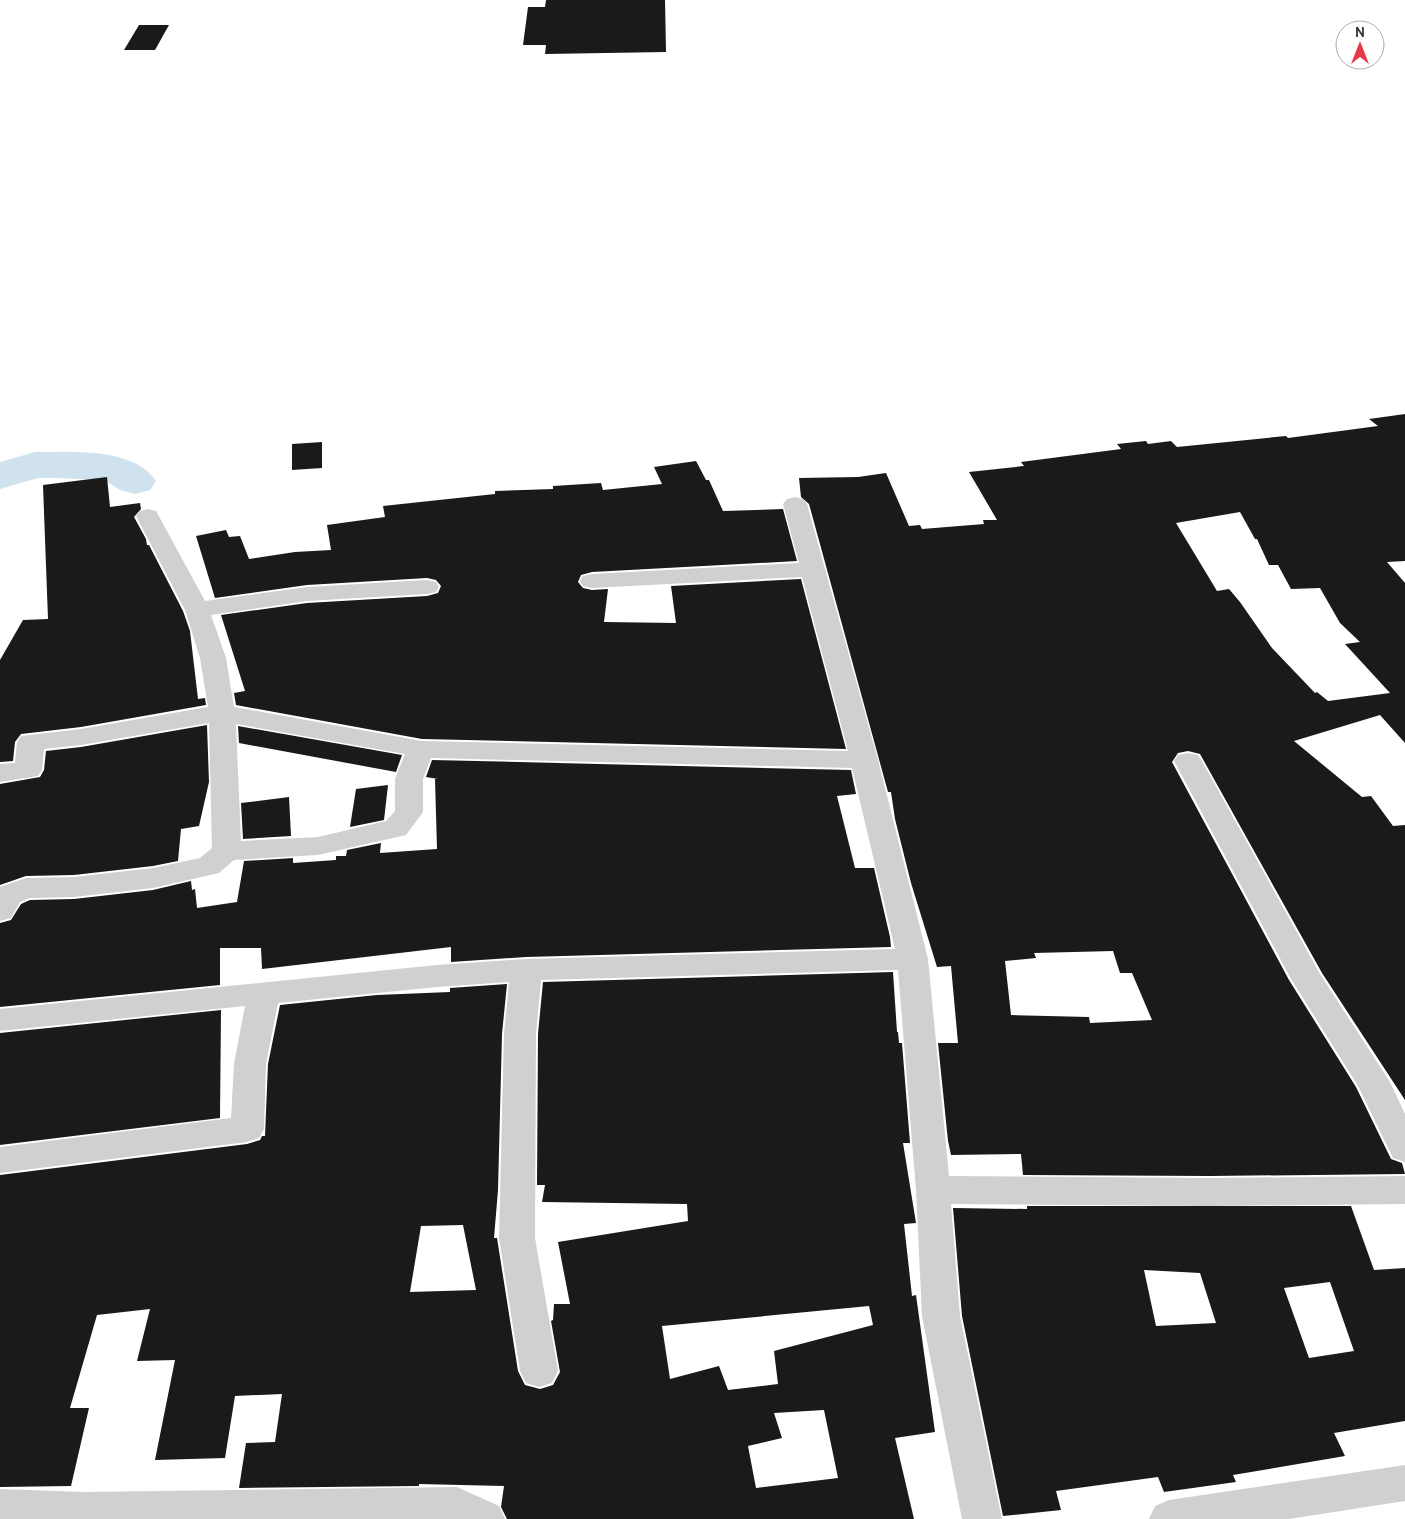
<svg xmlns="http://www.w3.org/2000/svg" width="1405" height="1519" viewBox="0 0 1405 1519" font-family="Cabin,sans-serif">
	<rect width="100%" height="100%" fill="#fff"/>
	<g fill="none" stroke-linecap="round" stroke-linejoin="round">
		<path fill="#cfe2ee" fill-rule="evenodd" d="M35 452C72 452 133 447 156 481L150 490 135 494 120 490 104 480 56 478H38L0 489V462Z"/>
	</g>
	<g fill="#1a1a1a" fill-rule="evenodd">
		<polygon points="546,0 665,0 666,52 545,54 546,45 523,45 528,7 545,7"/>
		<polygon points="139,25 169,25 155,50 124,50"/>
		<path d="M1405 414V561L1387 562 1405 583V743L1380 715 1294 741 1362 797 1371 796 1393 826 1405 825V1100L1322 973 1200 754 1188 751 1178 753 1172 762 1289 980 1356 1087 1391 1159 1402 1163 1405 1174 1210 1176 1023 1175 1021 1154 951 1155 948 1141 938 1043H958L951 966 937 967 911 883 895 819 891 792H888L809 504 801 497 799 478 858 477 886 473 909 526 920 525 922 529 984 524 983 520H997L969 472 1024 466 1021 462 1121 449 1117 444 1146 441 1148 444 1171 441 1177 447 1286 436 1288 438 1378 426 1369 419ZM1240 512 1255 539H1257L1269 565H1278L1291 589 1320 588 1340 623 1360 642 1345 644 1390 693 1328 701 1317 692 1315 693 1272 648 1240 602 1229 589 1217 591 1176 523ZM1113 951 1120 973H1132L1152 1020 1090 1023 1089 1017 1011 1015 1005 961 1036 958 1034 953Z"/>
		<polygon points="322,442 322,468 292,470 292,444"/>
		<polygon points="696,461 706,480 709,480 723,511 783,509 797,561 592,572 581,575 578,582 583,588 592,590 608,589 604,622 676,623 671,586 801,579 846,749 422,739 236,705 234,693 245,691 221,615 307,603 427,596 438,593 441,586 436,580 427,578 307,585 215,598 196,536 226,530 229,537 240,536 249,559 295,552 331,550 327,525 385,517 383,506 495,494 495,491 553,489 553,486 601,483 603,490 662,484 654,467"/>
		<polygon points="107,477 110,507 140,503 141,509 134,517 146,539 147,545 149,545 183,611 190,631 198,699 205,698 206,705 81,727 21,734 15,742 13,761 0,762 0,660 23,620 48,619 43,485"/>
		<polygon points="207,725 209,782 199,826 181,829 178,861 153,866 74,875 26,876 0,885 0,784 40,777 44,770 46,751 81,747"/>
		<polygon points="238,726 402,755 396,772 239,743"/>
		<polygon points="432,760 851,770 856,794 837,796 855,868 874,868 890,937 891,947 526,957 451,962 451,947 262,969 261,948 220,948 220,985 0,1007 0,923 11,920 21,904 30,900 74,899 153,890 191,881 192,890 195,889 197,908 237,902 244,861 293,858 293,863 336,860 336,856 346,856 347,850 381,843 380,853 437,849 435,779 438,779 426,777"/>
		<polygon points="388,785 384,820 350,827 356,789"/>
		<polygon points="289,797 291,836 243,839 241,803"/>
		<path d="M893 972 897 1032H898L899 1043H902L910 1143H903L916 1223 904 1224 912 1296 916 1295 935 1432 895 1438 914 1519H507L501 1507 504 1486 419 1484V1486L239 1488 246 1443 275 1442 282 1394 235 1396 225 1458 155 1460 175 1360 137 1361 150 1309 97 1315 70 1408H89L71 1486 0 1487V1175L247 1144 260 1140 262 1136H265L268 1064 280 1005 377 995 450 992V988L507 984 502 1034 498 1190 494 1238H497L518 1371 525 1385 540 1389 553 1385 560 1372 551 1321 553 1320 554 1304H570L558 1242 688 1221 687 1204 542 1202 545 1185H537L538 1034 543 982ZM463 1225 476 1290 410 1292 421 1226ZM869 1306 873 1325 774 1351 778 1384 728 1390 719 1366 670 1379 662 1326ZM824 1410 838 1478 756 1488 748 1446 782 1438 774 1413Z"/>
		<polygon points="221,1010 220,1118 0,1145 0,1033"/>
		<path d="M1027 1206H1351L1374 1270 1405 1268V1421L1334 1433 1345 1456 1233 1475 1236 1482 1164 1492 1158 1477 1056 1491 1061 1510 1003 1516 962 1316 953 1208 1027 1209ZM1144 1270 1200 1273 1216 1323 1156 1326ZM1330 1282 1354 1351 1309 1358 1284 1288Z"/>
	</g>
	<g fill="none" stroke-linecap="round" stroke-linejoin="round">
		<g fill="#d0d0d0" fill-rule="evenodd">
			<path d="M795 497 803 499 807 504 878 760 928 959 949 1176 1210 1178 1405 1176V1204L1210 1206 951 1204 960 1316 1002 1519H962L922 1316 916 1190 898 970 541 980 536 1034 535 1238 558 1371 552 1383 539 1387 526 1383 520 1371 499 1238 504 1034 509 982 437 987 278 1003 266 1064 264 1129 259 1138 247 1142 0 1173V1147L231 1118 234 1064 245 1006 0 1031V1009L437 965 526 959 895 949 852 768 431 758 423 779V812L406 835 318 855 234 860 219 873 153 888 74 897 30 898 20 902 11 918 0 921V887L26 878 74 877 153 868 200 858 212 848 209 723 81 745 44 749 42 770 38 776 0 782V764L15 763 17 742 21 736 81 729 208 707 200 658 185 610 136 516 140 511 148 509 156 511 205 601 307 587 427 580 436 582 439 587 436 592 427 594 307 601 211 615 226 658 234 707 422 741 848 751 802 577 592 588 583 586 580 581 583 576 592 574 799 563 783 504 787 499ZM236 724 405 754 395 779V811L386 821 318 837 241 841Z"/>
			<polygon points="1188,753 1198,755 1202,761 1320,974 1390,1082 1405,1114 1405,1162 1393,1158 1358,1086 1291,979 1174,761 1178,755"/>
			<polygon points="1405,1465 1405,1501 1289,1519 1149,1519 1155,1506 1169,1500"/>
			<polygon points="457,1487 499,1506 505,1519 0,1519 0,1489 84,1492"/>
		</g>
	</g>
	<g transform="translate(1360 45)"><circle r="24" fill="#ffffff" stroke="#adadad"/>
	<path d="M0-4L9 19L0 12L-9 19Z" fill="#e63946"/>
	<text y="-8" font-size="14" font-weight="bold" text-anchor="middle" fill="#333333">N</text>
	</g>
</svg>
